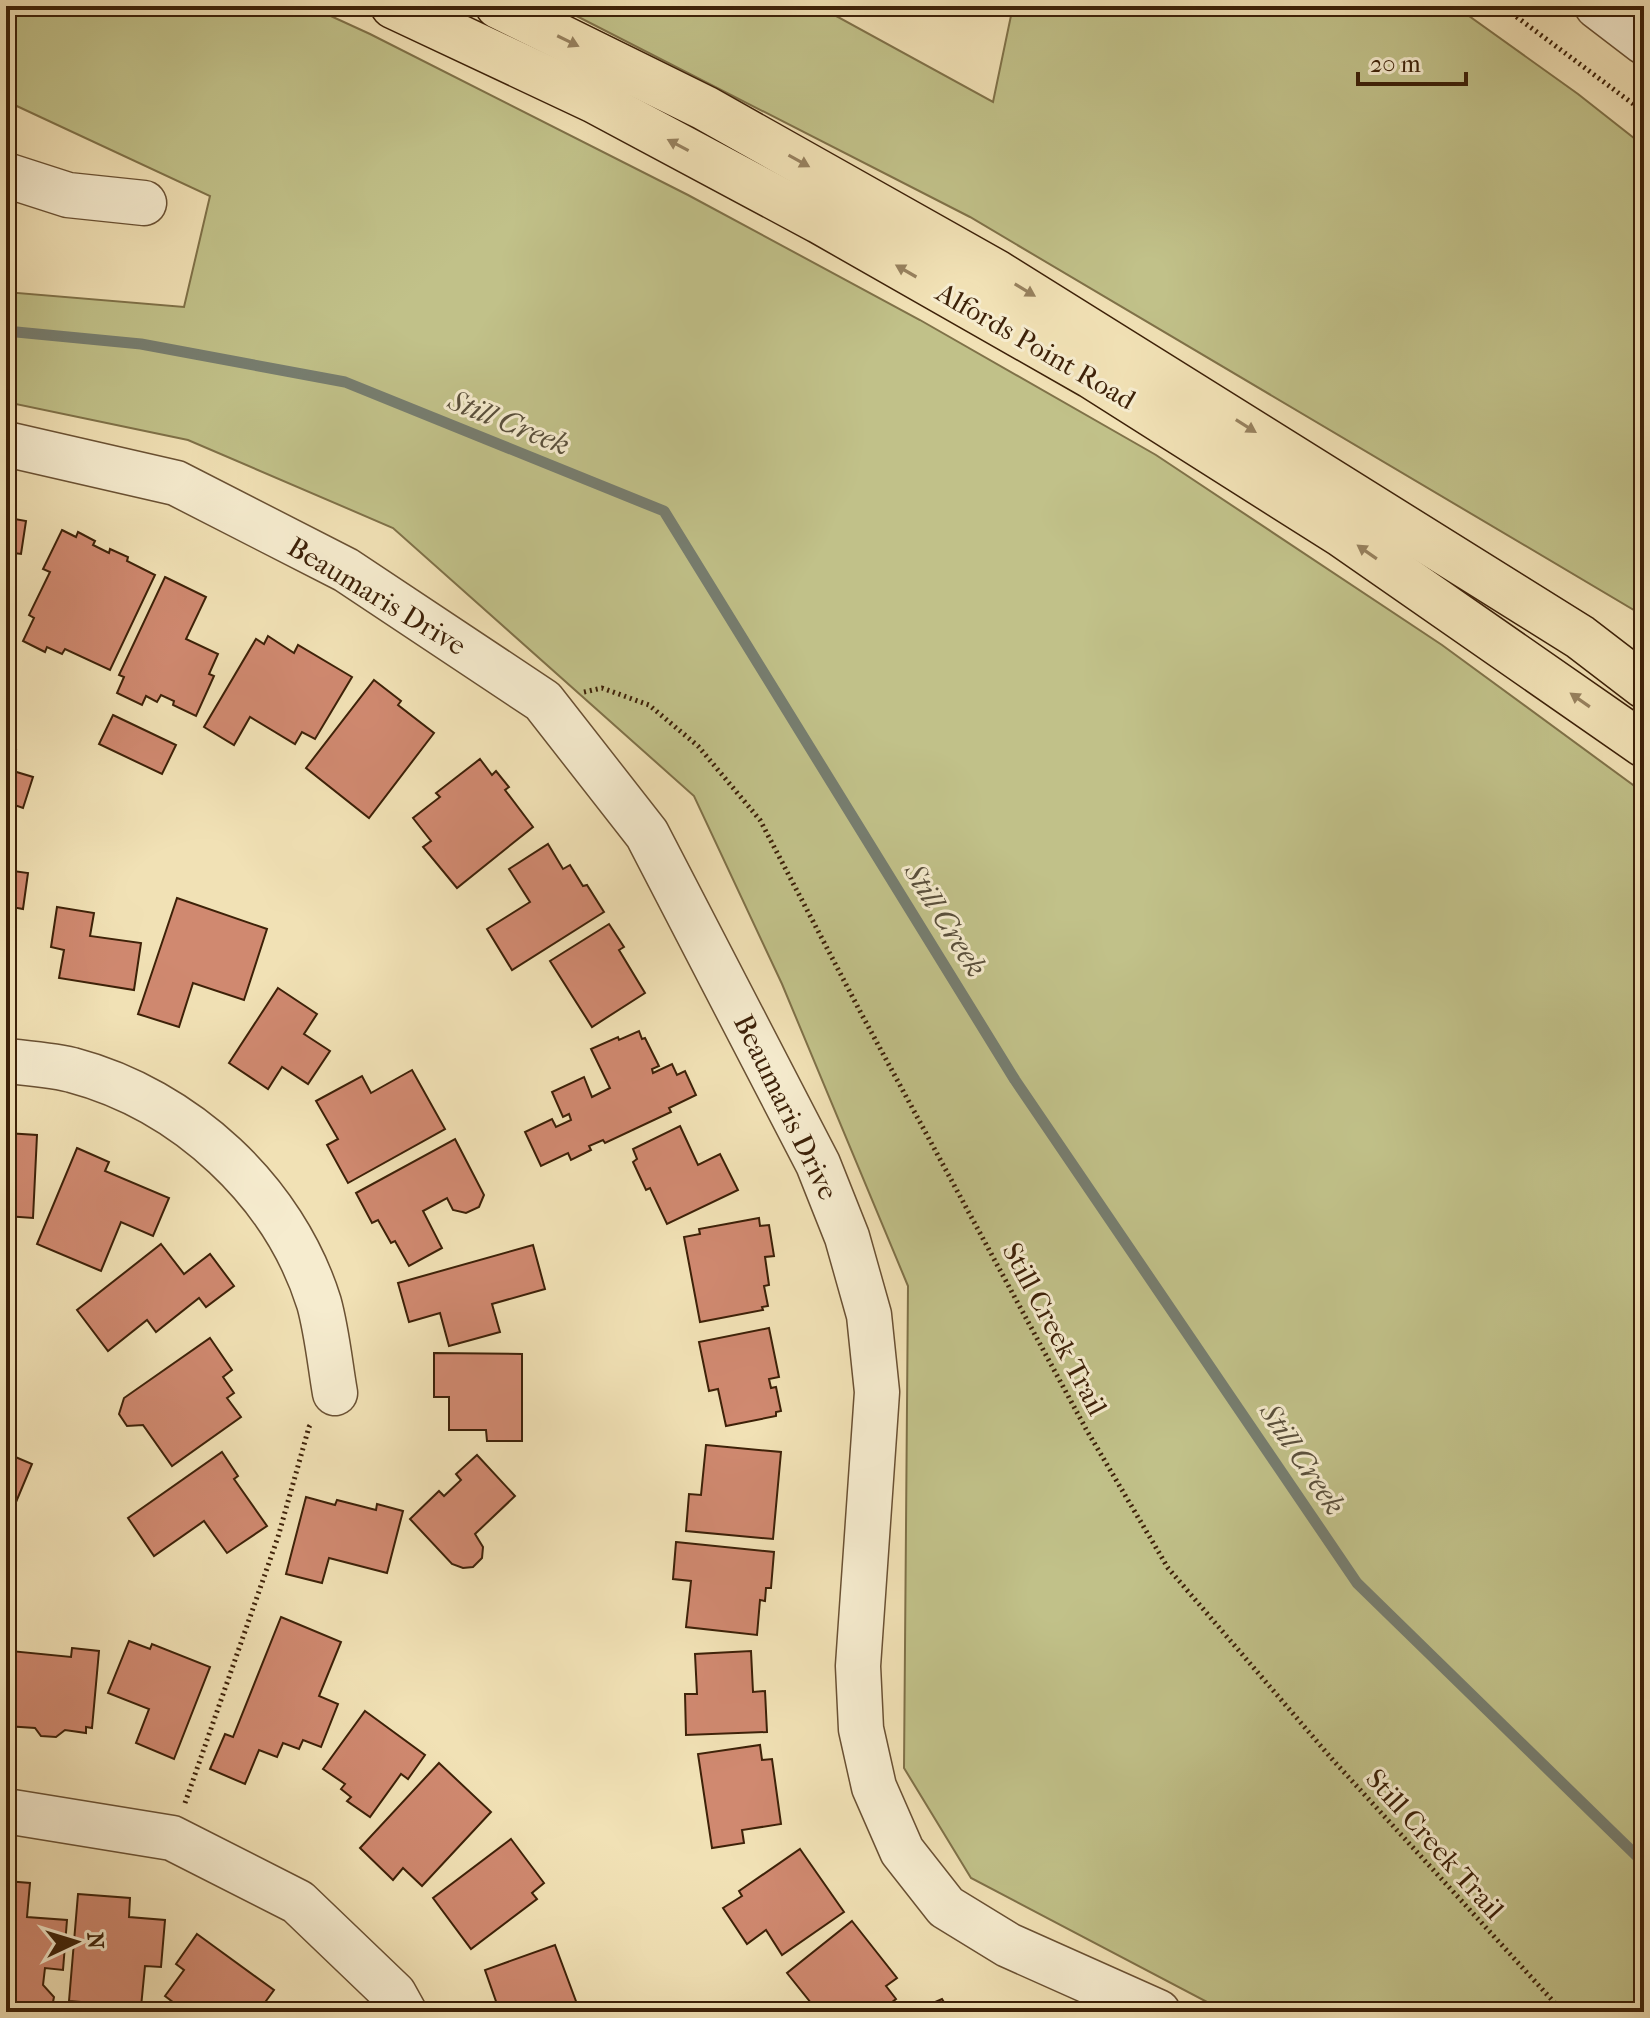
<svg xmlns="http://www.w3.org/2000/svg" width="1650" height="2018" viewBox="0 0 1650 2018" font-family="'IM FELL French Canon',serif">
	<rect width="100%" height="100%" fill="#f1e1b5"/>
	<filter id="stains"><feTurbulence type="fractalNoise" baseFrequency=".0025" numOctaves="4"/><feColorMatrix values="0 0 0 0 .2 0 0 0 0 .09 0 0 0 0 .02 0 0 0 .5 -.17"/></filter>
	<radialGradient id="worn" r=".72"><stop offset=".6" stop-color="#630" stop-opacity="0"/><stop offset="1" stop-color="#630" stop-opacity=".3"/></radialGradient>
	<g fill="#c1c189" stroke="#7f7148" stroke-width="2">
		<polygon points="6,6 309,6 370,34 688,195 920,320 1156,455 1442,645 1644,793 1644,2012 1226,2012 971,1878 904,1768 908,1286 782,984 694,796 393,528 188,440 6,402 6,292 184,307 210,196 6,101"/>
		<polygon points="557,6 818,6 993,102 1013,6 1455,6 1578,94 1644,146 1644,616 970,217"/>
	</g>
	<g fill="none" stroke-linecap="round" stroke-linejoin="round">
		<polyline stroke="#777e70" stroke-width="11" points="6,331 141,344 345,382 664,511 1015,1080 1357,1583 1644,1863"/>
	</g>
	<g fill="#d08970" stroke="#3d2108" stroke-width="2">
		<polygon points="6,513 10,513 9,518 26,521 21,554 6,552"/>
		<polygon points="62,530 76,537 78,532 95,541 93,545 109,553 110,549 128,557 127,561 155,575 110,670 65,649 62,654 47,647 45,652 23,641 34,618 29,615 50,572 43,569"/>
		<polygon points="165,577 206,597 186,639 218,654 209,674 214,676 196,716 173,705 174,701 161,695 157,702 146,696 142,705 117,693 124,677 119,675"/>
		<polygon points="268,636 294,653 298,645 352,677 315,739 302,732 295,744 250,717 234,745 204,727 256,639 264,644"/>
		<polygon points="374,680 401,701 398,705 434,733 369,818 306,768"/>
		<polygon points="113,715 176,745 162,774 99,744"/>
		<polygon points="6,747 16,750 10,770 33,777 23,808 6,802"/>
		<polygon points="480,759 492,775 496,771 509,787 505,790 533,827 457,888 423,847 431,841 413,818 440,797 436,793"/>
		<polygon points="548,844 563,869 570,865 583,886 587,885 604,912 512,970 487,929 530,902 509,869"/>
		<polygon points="6,870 28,873 23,909 6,906"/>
		<polygon points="177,898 267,929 244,1000 193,983 179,1027 138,1014"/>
		<polygon points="57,907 94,913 90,936 141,943 134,990 59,978 64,950 51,947"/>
		<polygon points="609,924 624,947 619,950 645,993 592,1027 550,961"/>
		<polygon points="278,988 317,1014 304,1034 330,1051 308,1084 282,1067 268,1089 229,1063"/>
		<polygon points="639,1031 642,1039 645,1038 659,1066 652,1069 653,1073 672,1064 677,1075 685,1071 696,1095 669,1108 671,1112 605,1143 603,1140 589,1146 591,1150 571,1160 568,1153 541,1166 525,1132 552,1119 556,1127 571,1120 569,1114 563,1117 552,1092 584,1077 592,1097 610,1088 591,1049 618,1037 619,1040"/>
		<polygon points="412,1070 445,1129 348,1183 327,1145 338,1139 316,1101 362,1076 371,1093"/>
		<polygon points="680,1126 698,1165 720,1154 738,1190 667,1224 650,1188 646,1190 633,1162 637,1159 633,1149"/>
		<polygon points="6,1133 37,1135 33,1218 6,1216"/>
		<polygon points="455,1139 484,1195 479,1207 466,1213 453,1210 447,1198 423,1211 442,1248 409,1266 395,1241 391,1243 378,1220 372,1223 356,1193"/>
		<polygon points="77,1148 109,1162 105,1171 169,1198 153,1236 121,1222 101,1271 37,1244"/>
		<polygon points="759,1218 760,1226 769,1225 774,1256 765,1257 769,1285 764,1286 768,1306 762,1307 763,1310 700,1322 684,1237 700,1234 699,1229"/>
		<polygon points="161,1244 184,1274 210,1254 234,1286 206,1307 199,1298 156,1332 147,1320 108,1351 77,1310"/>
		<polygon points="533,1245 545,1289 492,1304 500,1332 449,1346 440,1313 409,1322 398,1283"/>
		<polygon points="769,1328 779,1377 769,1379 771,1388 776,1387 781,1411 776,1412 776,1416 726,1426 718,1389 709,1391 699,1342"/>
		<polygon points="210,1338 232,1370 223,1377 234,1393 227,1398 241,1417 172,1466 143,1425 127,1426 119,1414 124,1398"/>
		<polygon points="434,1353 522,1354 522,1441 487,1441 486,1430 449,1430 449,1397 434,1397"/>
		<polygon points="706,1445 781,1452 773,1539 686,1531 689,1494 701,1495"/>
		<polygon points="222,1452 238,1476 234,1479 267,1526 227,1553 204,1521 154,1556 128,1518"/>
		<polygon points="6,1453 32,1464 6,1526"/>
		<polygon points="477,1455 515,1496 475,1534 483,1547 482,1558 473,1567 463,1568 452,1564 410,1519 439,1491 444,1496 461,1480 456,1474"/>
		<polygon points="306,1497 335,1505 337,1500 376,1510 377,1504 403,1511 387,1573 329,1558 322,1583 286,1574"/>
		<polygon points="676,1542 774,1552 771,1588 766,1588 765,1601 760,1600 757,1635 686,1627 691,1581 673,1579"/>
		<polygon points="281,1617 341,1642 319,1696 338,1704 321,1747 303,1740 299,1749 283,1743 277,1757 259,1750 245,1784 210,1769 225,1734 233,1737"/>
		<polygon points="129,1641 150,1649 152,1644 210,1667 174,1759 136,1743 149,1709 108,1693"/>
		<polygon points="72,1648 99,1651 92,1728 86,1727 86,1733 65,1730 56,1737 41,1736 35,1728 6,1726 11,1651 71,1657"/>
		<polygon points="751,1651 753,1692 765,1691 767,1732 686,1735 685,1694 697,1694 695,1654"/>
		<polygon points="365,1711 425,1755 408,1779 401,1774 370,1817 347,1801 351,1797 341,1789 345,1784 323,1769"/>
		<polygon points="760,1745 762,1760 772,1759 781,1824 742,1830 744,1843 712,1848 698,1754"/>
		<polygon points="439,1763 491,1812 422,1886 403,1868 393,1880 360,1848"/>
		<polygon points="511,1839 544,1883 532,1893 537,1899 471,1949 433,1898"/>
		<polygon points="800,1849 844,1912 782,1955 766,1930 747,1944 723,1908 742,1896 739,1891"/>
		<polygon points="6,1881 30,1883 27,1917 67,1920 63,1970 45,1968 43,1985 54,1997 51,2012 6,2012"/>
		<polygon points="78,1894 130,1898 129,1917 165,1920 161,1967 145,1966 141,2007 69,2001"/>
		<polygon points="852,1921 897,1978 886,1986 896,1999 879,2012 813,2012 808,2005 811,2003 787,1973"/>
		<polygon points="197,1934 274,1990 258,2012 252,2008 249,2012 186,2012 165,1996 184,1970 176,1964"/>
		<polygon points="555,1945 580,2012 509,2012 506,2004 498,2007 485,1970"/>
		<polygon points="942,1999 950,2012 912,2012"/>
	</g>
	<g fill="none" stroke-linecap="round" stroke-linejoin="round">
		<g stroke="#6a5133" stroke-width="47">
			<g id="minor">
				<polyline points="1597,6 1644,42"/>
				<polyline points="6,175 68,195 144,203"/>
				<polyline points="6,444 176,483 346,570 543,701 647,834 818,1164 847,1237 869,1315 877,1392 858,1666 861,1729 874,1787 902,1851 946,1907 1008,1945 1158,2012"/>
				<path d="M6 1061C28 1063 51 1065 72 1070 185 1100 284 1191 319 1303 327 1332 330 1364 335 1393"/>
				<polyline points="6,1811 172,1838 298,1902 394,1994 404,2012"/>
			</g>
		</g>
		<g stroke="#3d2108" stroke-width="47">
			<g id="highway">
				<polyline points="393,6 595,101 819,221 1091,376 1342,535 1644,745"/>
				<polyline points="498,6 705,108 996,272 1580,637 1644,686"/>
			</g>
		</g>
		<g stroke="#3d2108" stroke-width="5" stroke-dasharray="2 4" stroke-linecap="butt">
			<polyline points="1502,6 1644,112"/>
			<polyline points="584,692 602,688 649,705 698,746 760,820 862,1015 1086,1429 1168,1568 1332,1759 1563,2012"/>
			<polyline points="185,1803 278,1537 309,1427 312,1422"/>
		</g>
		<use href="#minor" stroke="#f6eccf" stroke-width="44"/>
		<use href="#highway" stroke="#f1e1b5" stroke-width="44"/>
	</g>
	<defs><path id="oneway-solid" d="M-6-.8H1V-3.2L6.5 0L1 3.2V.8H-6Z" transform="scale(2)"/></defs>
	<g fill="#97815e">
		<use href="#oneway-solid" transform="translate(568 41) rotate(26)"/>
		<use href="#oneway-solid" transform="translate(678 145) rotate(-152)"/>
		<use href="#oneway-solid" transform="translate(799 161) rotate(29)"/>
		<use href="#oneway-solid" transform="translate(906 271) rotate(-150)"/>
		<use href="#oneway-solid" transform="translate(1025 290) rotate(31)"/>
		<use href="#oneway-solid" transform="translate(1246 426) rotate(32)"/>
		<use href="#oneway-solid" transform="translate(1367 552) rotate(-145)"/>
		<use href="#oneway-solid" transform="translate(1580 700) rotate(-145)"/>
	</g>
	<g text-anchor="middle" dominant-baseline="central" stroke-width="6" stroke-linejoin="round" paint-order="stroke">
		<g font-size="28" fill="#3d2108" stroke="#f6eccf">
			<text transform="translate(1036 346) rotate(30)">Alfords Point Road</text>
			<text transform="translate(377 596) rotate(31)">Beaumaris Drive</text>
			<text transform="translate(786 1107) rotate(64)">Beaumaris Drive</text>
			<text transform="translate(1055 1329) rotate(62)">Still Creek Trail</text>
			<text transform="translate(1435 1844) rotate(48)">Still Creek Trail</text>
		</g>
		<g font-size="30" font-style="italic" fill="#5a503c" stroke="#f6eccf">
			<text transform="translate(509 423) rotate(22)">Still Creek</text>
			<text transform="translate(945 920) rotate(58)">Still Creek</text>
			<text transform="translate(1302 1459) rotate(56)">Still Creek</text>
		</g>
	</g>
	<rect width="1650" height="2018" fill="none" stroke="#f1e1b5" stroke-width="32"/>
	<rect x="8" y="8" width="1634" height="2002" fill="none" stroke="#3d2108" stroke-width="4"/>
	<rect x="16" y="16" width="1618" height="1986" fill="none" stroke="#3d2108" stroke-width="2"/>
	<g transform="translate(76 1942) rotate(86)" stroke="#f6eccf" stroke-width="6" paint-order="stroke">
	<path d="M0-6L14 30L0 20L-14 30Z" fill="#3d2108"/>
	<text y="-12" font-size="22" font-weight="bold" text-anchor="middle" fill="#3d2108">N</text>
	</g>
	<path d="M1358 72v12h108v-12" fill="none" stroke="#3d2108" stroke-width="4"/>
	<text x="1370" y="72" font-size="24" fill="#3d2108" stroke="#f6eccf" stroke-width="6" paint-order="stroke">20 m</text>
	<rect width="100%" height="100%" filter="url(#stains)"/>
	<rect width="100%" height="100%" fill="url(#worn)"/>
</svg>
